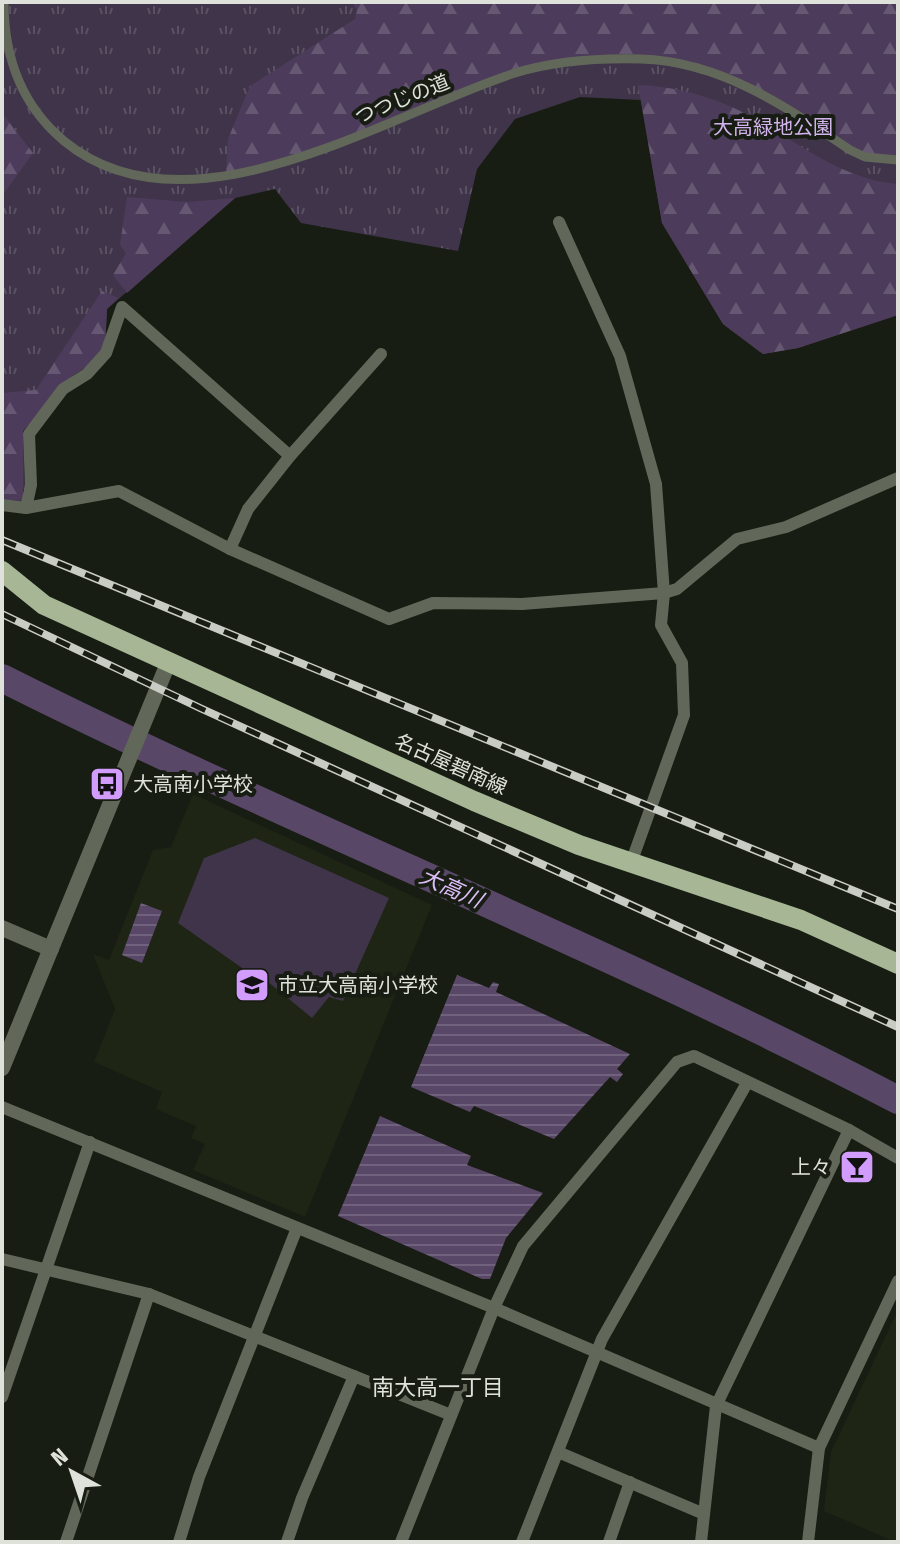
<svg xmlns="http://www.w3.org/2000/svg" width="900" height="1544" viewBox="0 0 900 1544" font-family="'Fira Sans Condensed','Noto Sans JP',sans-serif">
	<defs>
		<pattern id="grass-tufts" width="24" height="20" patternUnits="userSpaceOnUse" patternTransform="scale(2)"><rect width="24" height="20" fill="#3f3449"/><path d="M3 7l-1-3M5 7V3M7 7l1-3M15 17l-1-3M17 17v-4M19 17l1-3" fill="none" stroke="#5a5163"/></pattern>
		<pattern id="forest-firs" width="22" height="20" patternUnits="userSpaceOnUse" patternTransform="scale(2)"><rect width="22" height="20" fill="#4d3b5b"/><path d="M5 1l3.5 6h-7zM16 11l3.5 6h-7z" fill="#665772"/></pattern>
		<pattern id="water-rules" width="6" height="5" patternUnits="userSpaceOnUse" patternTransform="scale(2)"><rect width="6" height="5" fill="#594768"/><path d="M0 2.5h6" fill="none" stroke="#70617d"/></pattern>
	</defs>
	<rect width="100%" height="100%" fill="#181d13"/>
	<g fill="#1e2515">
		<polygon points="193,794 432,905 305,1217 193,1170 205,1144 191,1138 196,1126 156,1109 162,1092 94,1062 115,1009 93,954 109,960 153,850 171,847"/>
		<polygon points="898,1310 898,1542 895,1542 824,1511 831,1452"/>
	</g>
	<polygon fill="url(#grass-tufts)" points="2,2 898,2 898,315 798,348 763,354 723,324 662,223 641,100 580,97 515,119 477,169 458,251 301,223 275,189 235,198 107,309 105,346 96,361 72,376 23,431 25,489 2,500"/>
	<g fill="url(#forest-firs)">
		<polygon points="352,2 898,2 898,160 865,157 746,86 675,62 608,60 518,72 314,154 226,175 228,139 250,86 355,19 357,10"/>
		<path d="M638 85C666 86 695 92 722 103 784 127 829 178 898 184V315L798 348 763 354 723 324 662 223Z"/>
		<polygon points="2,113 33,153 2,196"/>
		<polygon points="127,197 187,202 235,198 127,293 113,275 126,253 120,245"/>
		<polygon points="102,291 118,298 107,309 105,346 96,361 72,376 23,431 23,501 2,500 2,393 36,390"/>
	</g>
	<polygon fill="#3f3449" points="255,838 389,898 343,1001 329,997 312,1018 267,981 265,984 178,923 204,858"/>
	<g fill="url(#water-rules)">
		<polygon points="141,903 162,911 142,963 122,955"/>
		<polygon points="457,975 489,988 493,982 499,984 496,992 630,1054 617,1069 623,1074 617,1082 610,1077 554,1139 474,1106 470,1112 411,1087"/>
		<polygon points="380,1116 471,1156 467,1165 543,1193 506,1238 490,1279 482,1279 338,1216"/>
	</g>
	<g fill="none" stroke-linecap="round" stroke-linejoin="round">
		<path stroke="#594768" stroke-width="28" d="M2 678C297 826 605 947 898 1100"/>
		<path stroke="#616859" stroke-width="9" d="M4 2C4 56 21 105 64 141 189 244 389 113 515 73 554 61 601 58 641 59 720 61 787 107 850 150L865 157 898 160"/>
		<g stroke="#616859" stroke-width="12">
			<polyline points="559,222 620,356 656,484 664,593 661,625 682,663 684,715 631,863"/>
			<polyline points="290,456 381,354"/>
			<polyline points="2,505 26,508 119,491 230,549 389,619 433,603 522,604 664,593 677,589 737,539 786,527 898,478"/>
			<polyline points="26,508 31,485 29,434 63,389 87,374 106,353 122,307 290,456 248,509 230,549"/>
			<polyline points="2,1107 494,1308 819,1448"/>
			<polyline points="2,1259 149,1294 451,1415"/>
			<polyline points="2,1397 90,1142"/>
			<polyline points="558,1452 704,1514"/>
			<polyline points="66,1542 149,1294"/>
			<polyline points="179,1542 199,1477 297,1228"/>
			<polyline points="287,1542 302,1498 354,1376"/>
			<polyline points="401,1542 494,1308 523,1246 677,1062 694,1056 849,1130 898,1158"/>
			<polyline points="522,1542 602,1339 747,1083"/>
			<polyline points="609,1542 630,1482"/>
			<polyline points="701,1542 716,1406 849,1130"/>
			<polyline points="808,1542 819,1448 898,1281"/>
		</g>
		<g stroke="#616859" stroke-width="16">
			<polyline points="2,928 51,949"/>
			<polyline points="2,1068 169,661"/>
		</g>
		<polyline stroke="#a7b796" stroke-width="20" points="2,571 44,605 474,801 579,845 801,920 898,964"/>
		<g stroke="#c8ccc5" stroke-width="8">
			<g id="rail">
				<polyline points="2,540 898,909"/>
				<polyline points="2,614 200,708 898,1027"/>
			</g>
		</g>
		<use href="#rail" stroke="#181d13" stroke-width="5" stroke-dasharray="15" stroke-linecap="butt"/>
	</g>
	<defs>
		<g id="bus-square" transform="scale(1.8)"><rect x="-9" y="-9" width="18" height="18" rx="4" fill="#d29cfd" stroke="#181d13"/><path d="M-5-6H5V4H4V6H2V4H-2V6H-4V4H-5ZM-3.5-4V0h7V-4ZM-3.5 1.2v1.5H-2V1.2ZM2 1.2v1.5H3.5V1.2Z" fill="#111"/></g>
		<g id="school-square" transform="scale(1.8)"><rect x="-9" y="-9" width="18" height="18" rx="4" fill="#d29cfd" stroke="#181d13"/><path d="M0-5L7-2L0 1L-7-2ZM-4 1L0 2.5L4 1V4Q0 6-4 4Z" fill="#111"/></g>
		<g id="bar-square" transform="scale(1.8)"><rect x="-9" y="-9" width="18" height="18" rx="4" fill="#d29cfd" stroke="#181d13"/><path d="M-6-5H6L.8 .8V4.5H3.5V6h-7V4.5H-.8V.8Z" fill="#111"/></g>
	</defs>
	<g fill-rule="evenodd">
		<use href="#bus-square" x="107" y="784"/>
		<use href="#school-square" x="252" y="985"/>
		<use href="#bar-square" x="857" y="1167"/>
	</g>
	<g text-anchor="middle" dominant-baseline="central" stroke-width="8" stroke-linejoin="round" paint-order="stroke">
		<g font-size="20" fill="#dee2db" stroke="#181d13">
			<text transform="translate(402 99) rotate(-22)">つつじの道</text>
			<text transform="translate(451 764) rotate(24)">名古屋碧南線</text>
		</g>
		<g font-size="20" fill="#d3b3ed" stroke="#181d13">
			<text x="773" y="127">大高緑地公園</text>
		</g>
		<g font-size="20" fill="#dee2db" stroke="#181d13" text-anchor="start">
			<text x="133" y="784">大高南小学校</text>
			<text x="278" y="985">市立大高南小学校</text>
			<text x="831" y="1167" text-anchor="end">上々</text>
		</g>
		<g font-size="22" font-style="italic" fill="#dcbcf7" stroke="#181d13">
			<text transform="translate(451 888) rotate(24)">大高川</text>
		</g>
		<g font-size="22" fill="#dee2db" stroke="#181d13">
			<text x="438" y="1387">南大高一丁目</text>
		</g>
	</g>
	<rect width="900" height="1544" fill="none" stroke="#dee2db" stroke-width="8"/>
	<g transform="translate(72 1472) rotate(320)" stroke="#181d13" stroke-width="6" paint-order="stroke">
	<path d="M0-6L14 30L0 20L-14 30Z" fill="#dee2db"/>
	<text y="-12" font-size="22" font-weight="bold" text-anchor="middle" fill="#dee2db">N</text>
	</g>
</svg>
